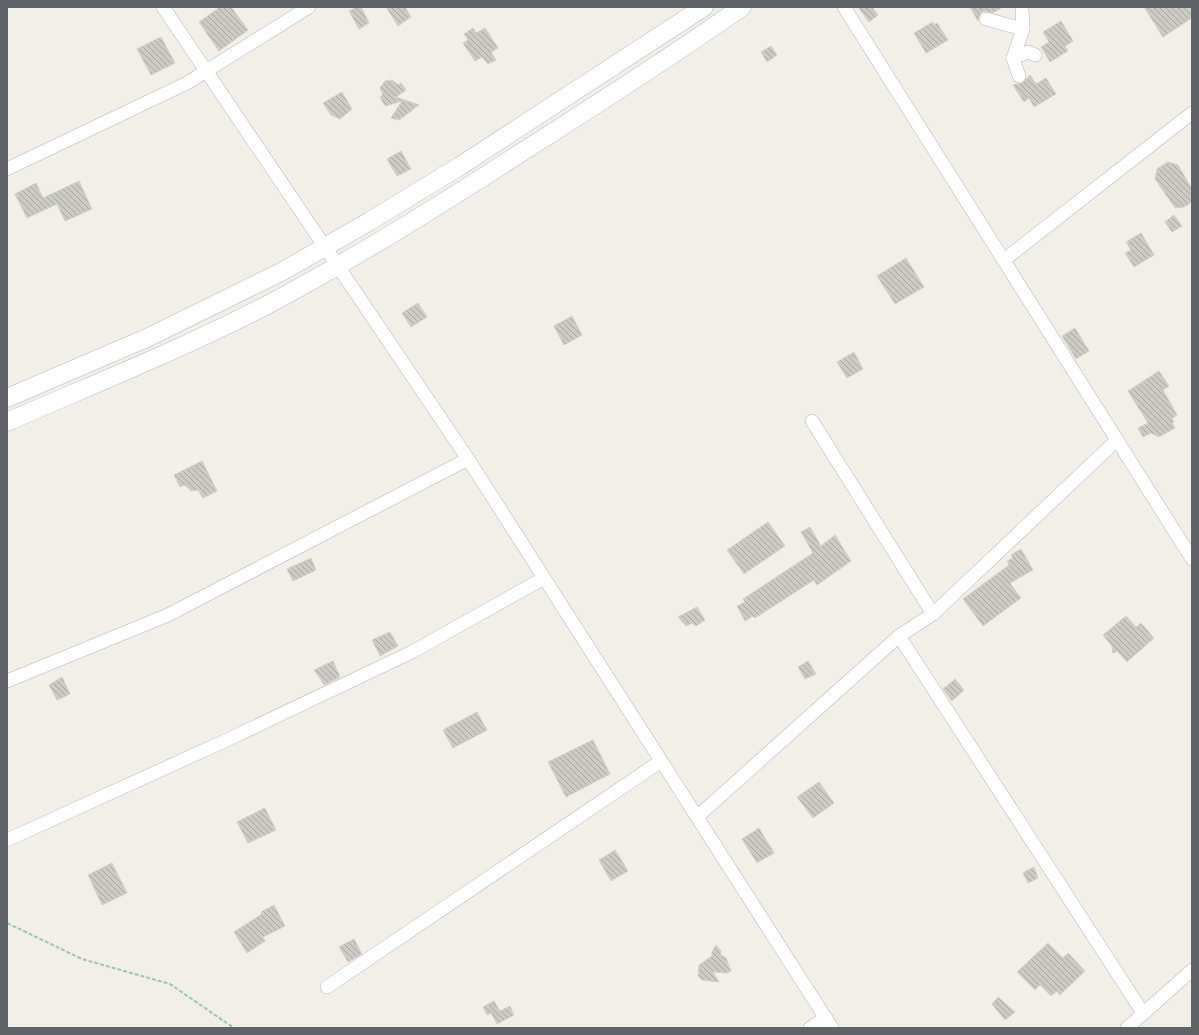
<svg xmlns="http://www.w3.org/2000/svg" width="1199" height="1035" viewBox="0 0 1199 1035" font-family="Arial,sans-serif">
	<defs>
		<pattern id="building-back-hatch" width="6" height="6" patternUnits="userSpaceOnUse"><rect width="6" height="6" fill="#cccac5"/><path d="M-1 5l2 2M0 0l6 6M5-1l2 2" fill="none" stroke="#a9a8a4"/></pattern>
	</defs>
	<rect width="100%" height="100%" fill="#f1efe8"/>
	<g fill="url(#building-back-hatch)" stroke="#d6d1c6">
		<polygon points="220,7 231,7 248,30 219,51 199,22"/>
		<polygon points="357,7 361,7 369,23 359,29 349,11"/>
		<polygon points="386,7 405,7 411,17 398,26"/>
		<polygon points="858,7 872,7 878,15 869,22"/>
		<polygon points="970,7 1003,7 993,13 984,11 981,13 978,21"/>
		<polygon points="1144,7 1189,7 1192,11 1192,18 1163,37"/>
		<polygon points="1061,21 1073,41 1065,46 1068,51 1050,62 1041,47 1049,42 1043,32"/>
		<polygon points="933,22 934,25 937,23 948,40 926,53 914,33"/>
		<polygon points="473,28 476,33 485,28 498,48 491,52 496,60 488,64 482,57 475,61 463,43 468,40 464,34"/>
		<polygon points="161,37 175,63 151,75 137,49"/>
		<polygon points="771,46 777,55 767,62 761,52"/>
		<polygon points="1030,75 1036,84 1046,78 1056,94 1034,107 1029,98 1024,102 1013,85 1022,83"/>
		<polygon points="392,80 398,85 401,83 406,90 396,97 419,105 399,120 391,118 402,101 385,106 380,97 383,95 380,88 385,81"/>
		<polygon points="342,92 352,109 340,119 331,115 323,103"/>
		<polygon points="401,151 411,169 397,176 387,159"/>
		<polygon points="1168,162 1178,165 1192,189 1192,202 1184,207 1175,208 1155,179 1157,169"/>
		<polygon points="79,181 92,209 65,221 57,204 27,218 15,194 36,183 43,198"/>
		<polygon points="1174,215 1182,226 1172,232 1165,222"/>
		<polygon points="1141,233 1154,255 1134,267 1125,253 1131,250 1126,242"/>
		<polygon points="906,258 924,287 895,304 877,276"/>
		<polygon points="418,303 427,317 411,327 402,313"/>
		<polygon points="572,316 582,335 564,345 554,326"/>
		<polygon points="1075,328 1089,351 1076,359 1062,336"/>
		<polygon points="854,352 863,369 847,378 837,362"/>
		<polygon points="1159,371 1169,386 1163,390 1177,415 1172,418 1174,422 1172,423 1175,428 1159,437 1151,433 1143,437 1138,428 1148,423 1128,391"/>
		<polygon points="202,461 217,491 203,498 198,490 191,491 185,485 180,487 174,475"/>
		<polygon points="768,522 785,546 744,574 727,550"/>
		<polygon points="810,527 821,546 835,535 851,561 817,585 814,580 755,618 753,616 745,621 737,606 745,602 743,599 813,553 801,532"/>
		<polygon points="1021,549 1033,570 1010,583 1021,598 983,626 963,599 1009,565 1007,561 1013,558 1011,555"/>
		<polygon points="311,558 316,570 293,581 287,569"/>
		<polygon points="697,607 705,620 696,626 692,623 686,626 678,617"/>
		<polygon points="1126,616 1136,627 1141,623 1154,638 1127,662 1117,651 1113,653 1112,646 1103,635"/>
		<polygon points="390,632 398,646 380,656 372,640"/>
		<polygon points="333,661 340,677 324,685 322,681 314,670"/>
		<polygon points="808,661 816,674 805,679 798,667"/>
		<polygon points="62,677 70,694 57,700 49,685"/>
		<polygon points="955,679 964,690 952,701 943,689"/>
		<polygon points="477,712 487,730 453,748 443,730"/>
		<polygon points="593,740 610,774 566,797 548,762"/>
		<polygon points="819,782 834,803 813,818 797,797"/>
		<polygon points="265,808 276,830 248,843 237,822"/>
		<polygon points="759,828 774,853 757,863 742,839"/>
		<polygon points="615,850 628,871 611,881 599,860"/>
		<polygon points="112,863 127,893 102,905 88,875"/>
		<polygon points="1034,867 1038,878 1028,883 1023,873"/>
		<polygon points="274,905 285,926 263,937 265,941 247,953 234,932 262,914 261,912"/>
		<polygon points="354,939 362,954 348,962 339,947"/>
		<polygon points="1048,943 1063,958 1068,953 1085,971 1060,995 1057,991 1051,996 1040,985 1035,990 1017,972"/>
		<polygon points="716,945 721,951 721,955 726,958 731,971 728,973 713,972 719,982 702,980 698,976 699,965 712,956 712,952"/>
		<polygon points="998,997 1015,1012 1005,1020 992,1004"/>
		<polygon points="494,1001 500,1011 510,1006 514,1015 497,1024 491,1013 487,1015 483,1007"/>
	</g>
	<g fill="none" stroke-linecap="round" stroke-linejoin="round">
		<g stroke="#b5b8bc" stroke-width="14">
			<g id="minor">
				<polyline points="163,7 468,459 832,1028"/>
				<polyline points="844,7 1192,559"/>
				<polyline points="986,19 1023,29"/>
				<polyline points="1013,58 1028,52 1035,55"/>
				<polyline points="1019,76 1013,58 1023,29 1022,7"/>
				<polyline points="7,169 187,83 309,7"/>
				<polyline points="1004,260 1192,113"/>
				<polyline points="812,421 933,614"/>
				<polyline points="899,636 1143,1013"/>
				<polyline points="7,681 168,615 468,459"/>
				<polyline points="697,817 899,636 933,614 1117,440"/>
				<polyline points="7,840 229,739 412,652 544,578"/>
				<polyline points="327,987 661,761"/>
				<polyline points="810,1028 826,1018"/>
				<polyline points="1127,1028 1192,970"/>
			</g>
		</g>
		<g stroke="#b6babf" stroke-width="19">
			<g id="secondary">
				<polyline points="7,398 149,337 283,271 370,221 460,166 704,7"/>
				<path d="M7 422C94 384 182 349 267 305 354 259 439 206 522 152 596 105 670 57 742 7"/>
			</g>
		</g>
		<polyline stroke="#9cc7a9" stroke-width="2" stroke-dasharray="4 2" stroke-linecap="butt" points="7,923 82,959 170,984 234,1028"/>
		<use href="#minor" stroke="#fff" stroke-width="13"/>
		<use href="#secondary" stroke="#fff" stroke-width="18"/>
	</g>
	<rect width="1199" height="1035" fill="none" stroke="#5f6368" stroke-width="16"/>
</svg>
